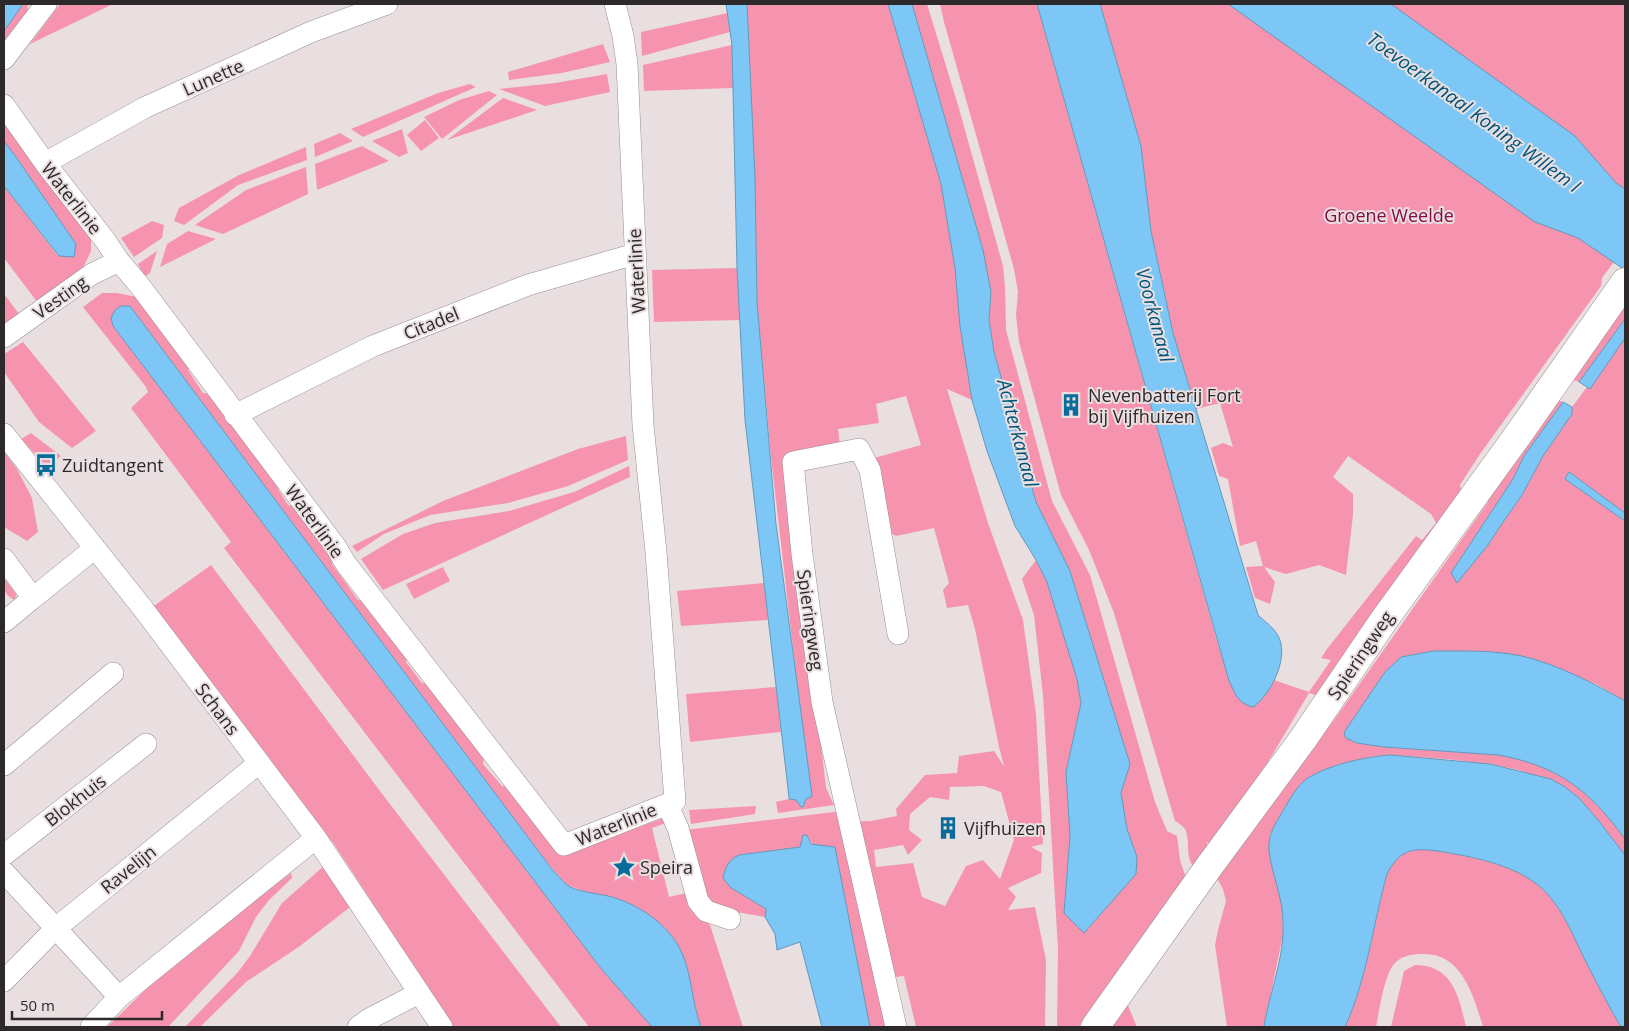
<svg xmlns="http://www.w3.org/2000/svg" width="1629" height="1031" font-family="'Open Sans',sans-serif">
	<style>
		.green { fill: #f694af; fill-rule: evenodd }
		.water { fill: #7cc7f6; stroke: #6498b9 }
		.lines { fill: none; stroke-linecap: round; stroke-linejoin: round }
		.street-casing { stroke: #988e90; stroke-width: 22 }
		.secondary-casing { stroke: #988e90; stroke-width: 29 }
		.street { stroke: #fff; stroke-width: 21 }
		.secondary { stroke: #fff; stroke-width: 28 }
		.labels { text-anchor: middle; dominant-baseline: central; stroke-width: 4; stroke-linejoin: round; paint-order: stroke }
		.street-label { font-size: 18px; fill: #2d292a; stroke: #e9dfe1 }
		.park-label { font-size: 18px; fill: #850c42; stroke: #e9dfe1 }
		.poi-label { font-size: 18px; fill: #2d292a; stroke: #e9dfe1; text-anchor: start }
		.water-label { font-size: 19px; font-style: italic; fill: #005379; stroke: #e9dfe1 }
	</style>
	<rect width="100%" height="100%" fill="#e9dfe1"/>
	<path class="green" d="M23,4H29L27,7L30,11L4,48V31Z
		M60,4H113L30,44Z
		M747,4H888L941,184L955,268L960,326L972,400L947,389L988,523L1023,620L1036,714L1043,844L1031,847L1042,853L1041,873L1008,888L1016,897L1008,910L1035,907L1046,960L1045,1027H916L904,976L879,979L891,1027H869L844,898L807,835H803L801,847L739,855L730,887L766,909L765,917L736,912L708,900L685,830L842,811L843,822L871,821L897,816L896,809L925,775L957,773L959,756L994,751L1004,766L999,747L975,629L968,605L947,608L943,590L949,583L934,528L896,536L889,532L874,458L921,445L906,396L876,404L879,423L838,429L840,445L788,455L826,788L834,805L778,813L776,802L789,799L796,800L801,807L797,683L771,457L757,302L755,177ZM984,786L1001,792L1014,840L1000,879L983,860L966,866L945,906L922,897L913,863L876,867L874,850L903,845L908,855L922,840L909,830L910,814L930,797L949,800L950,787Z
		M912,4H927L958,105L1003,266L1005,287L1006,330L1052,501L1090,575L1155,802L1167,831L1177,836L1180,860L1186,878L1079,1027H1057L1058,949L1043,695L1034,615L1022,579L1036,560L1047,582L1077,678L1081,703L1066,772L1070,836L1064,913L1084,933L1136,874L1137,857L1127,829L1121,793L1130,764L1070,571L1036,502L994,352L989,320L991,292L983,250Z
		M940,4H1037L1219,648L1261,701L1274,680L1309,692L1331,660L1321,658L1327,649L1416,536L1422,540L1436,523L1431,514L1348,456L1333,477L1353,494V515L1346,575L1319,565L1286,574L1264,567L1275,582L1270,604L1255,598L1246,567L1263,566L1256,541L1240,546L1228,479L1219,476L1211,448L1223,443L1233,447L1220,403L1196,409L1173,333L1151,231L1141,146L1100,4H1625V247L1602,278L1601,286L1480,454L1460,485L1462,496L1319,696L1309,693L1268,762L1210,844L1207,842V849L1195,869C1184,856 1191,841 1185,829C1183,826 1179,823 1175,821L1114,613L1089,550L1061,495L1019,342L1016,315L1018,292L1014,269L944,22Z
		M728,13L730,32L642,56L641,32Z
		M603,44L610,62L562,73L509,80L508,72Z
		M732,45L733,88L644,91L643,65Z
		M607,74L610,92L545,106L499,89L555,83Z
		M470,84L476,87L363,137L351,129L438,93Z
		M489,91L497,95L442,139L424,117L459,100Z
		M503,98L537,110L447,140Z
		M4,118L91,236V251L82,270L46,294L38,303L4,258V186L58,256L76,244L16,157L4,141Z
		M425,120L439,138L421,151L407,135Z
		M402,129L408,153L399,157L372,141Z
		M340,133L353,141L315,157L314,144Z
		M362,146L389,161L317,190L315,164Z
		M306,147L307,160L238,185L184,225L174,221L179,208L239,175Z
		M306,167L308,194L223,234L195,225L246,190Z
		M152,221L164,225L162,238L134,257L121,238Z
		M188,231L216,239L160,267L167,244Z
		M157,251L150,273L144,277L138,264Z
		M737,268L740,320L654,322L652,270Z
		M102,293H117L137,297L190,366L188,370L203,393L212,394L280,484L278,489L288,505L296,507L334,559L332,564L358,600L367,601L408,655L406,662L422,683L430,684L484,758L483,764L502,786L508,787L559,855L664,818L666,823L652,828L669,897L686,893L692,907L710,925L743,1027H701L693,1003L654,918L567,885L545,860L130,306H121L111,318L113,326L599,966L652,1027H589L224,548L231,542L131,408L148,392L146,387L83,307Z
		M4,294L20,315L4,325Z
		M1625,299V319L1579,382L1568,378Z
		M1625,338V513L1569,472L1565,479L1625,521V701L1596,684L1522,657L1491,652L1462,651H1433L1401,657L1344,733L1346,738L1357,743L1384,747L1498,755L1516,758L1553,771L1579,788L1604,811L1625,839V855L1598,820L1579,798L1519,770L1490,764L1446,759L1391,755L1375,756L1349,762L1285,807L1270,835L1269,852L1282,904L1283,935L1264,1027H1227L1215,945L1218,930L1226,901L1223,889L1217,878L1337,716L1488,502L1486,496L1554,399L1563,402L1524,456L1513,479L1488,545L1499,528L1522,495L1543,456L1572,414V407L1587,387L1590,388Z
		M23,342L96,431L72,448L39,422L4,372V354Z
		M31,433L61,456L47,467L21,439Z
		M626,436L628,460L568,486L508,503L430,515L384,534L357,552L352,546L443,501L578,449Z
		M4,452L17,469L32,498L38,532L27,541L4,527Z
		M629,466L630,477L383,590L361,559L403,534L435,523L509,511L574,492Z
		M211,565L383,795L561,1027H454L334,844L312,817L151,608Z
		M443,567L450,581L414,599L406,584Z
		M4,578L16,594L15,600C4,595 4,589 4,578Z
		M764,583L768,620L681,626L677,591Z
		M776,687L781,732L690,742L686,694Z
		M756,806L755,814L691,824L689,810Z
		M1420,848C1453,853 1489,859 1520,873C1557,890 1574,936 1591,970C1600,989 1610,1008 1621,1027H1483C1474,997 1462,952 1422,954C1412,954 1401,956 1394,964C1384,976 1379,1012 1376,1027H1345C1367,979 1373,925 1387,874C1396,856 1402,854 1420,848Z
		M325,865L354,904L300,946L246,982L200,1027H185L238,972L250,956L282,903Z
		M291,873L292,878L269,900L256,917L239,951L168,1027H107L169,967Z
		M1415,965C1453,965 1459,997 1466,1027H1391L1404,971Z
		M1127,1003L1137,1027H1109Z"/>
	<path class="water" d="M4,4H23L4,31Z
		M726,4H747L755,177L757,302L776,524L812,795L811,797L806,799L803,807H801L796,800L789,799V797L745,420L737,268L732,45Z
		M888,4H912L983,250L991,292L989,320L994,352L1036,502L1070,571L1130,764L1121,793L1127,829L1137,857L1136,874L1084,933L1064,913L1070,836L1066,772L1081,703L1077,679L1047,582L1036,560L1015,526L987,451L972,400L960,326L955,268L941,184Z
		M1037,4H1100L1141,146L1151,231L1173,333L1258,615C1264,621 1273,627 1277,634C1291,655 1271,695 1253,707C1238,704 1235,693 1229,681Z
		M1228,4H1391L1575,136L1616,183L1625,189V270L1578,238L1535,222Z
		M4,141L16,157L76,244L74,257L59,256L4,186Z
		M121,306H130L551,868C556,873 561,880 567,885C577,892 595,893 608,896C637,903 669,924 682,953C692,976 692,1003 701,1027H652L599,966L113,326L111,318L115,310Z
		M1625,319V338L1590,389L1579,382Z
		M1563,402L1572,407V414L1543,456L1522,495L1499,528L1488,545L1457,583L1451,573L1513,479L1524,456Z
		M1569,472L1625,513V521L1565,479Z
		M1433,651C1463,651 1493,650 1522,656C1559,665 1593,683 1625,701V839C1589,790 1559,766 1498,755L1384,747L1357,743L1346,738L1344,733L1347,728L1385,672L1401,657Z
		M1391,755L1490,764L1551,779L1565,787L1579,798L1598,820L1625,855V1027H1621C1609,1007 1598,985 1587,964C1573,936 1560,900 1534,882C1509,864 1473,857 1444,852C1417,848 1401,846 1387,874C1373,924 1367,979 1345,1027H1264C1269,993 1285,957 1283,922C1283,898 1272,875 1269,851C1268,837 1273,827 1280,816C1287,804 1294,790 1304,781C1322,766 1368,756 1391,755Z
		M803,835H807L811,844L835,847L870,1027H822L800,942L777,950L775,934L765,917L766,909L730,887L723,878C725,868 729,859 739,855L800,847Z"/>
	<g class="lines">
		<defs>
			<path id="street" d="M4,59L46,4
				M4,105L45,163L105,240L119,261L140,286L336,547L346,564L564,845L675,801L656,552L643,425L627,64L623,36L615,4
				M45,163L146,107L311,32L387,4
				M4,337L92,274L119,261
				M235,415L373,346L528,285L635,254
				M4,434L141,606L316,838L442,1027
				M4,559L33,598L95,548
				M4,622L33,598
				M4,765L113,673
				M667,804L678,828L698,901L706,911L730,919
				M4,855L146,744
				M4,872L119,997
				M4,981L56,928L259,763
				M91,1027L119,997L316,838
				M358,1027L369,1019L419,993
				M896,1027L822,702L802,554L793,462L859,449L870,470L898,634"/>
			<path id="secondary" d="M1095,1027L1208,868L1303,739L1384,620L1518,435L1625,282"/>
		</defs>
		<use href="#street" class="street-casing"/>
		<use href="#secondary" class="secondary-casing"/>
		<use href="#street" class="street"/>
		<use href="#secondary" class="secondary"/>
	</g>
	<defs>
		<symbol id="building-bare" viewBox="-9 -9 18 18"><path d="M-4-6H4V6H1V3H-1V6H-4ZM-2.5-4.3h1.7v1.8h-1.7ZM.8-4.3h1.7v1.8H.8ZM-2.5-1h1.7V.8h-1.7ZM.8-1h1.7V.8H.8Z" fill="#096c9a" stroke="#e9dfe1" stroke-width="2.5" paint-order="stroke"/></symbol>
		<symbol id="bus-bare" viewBox="-9 -9 18 18"><path d="M-5-6H5V4H4V6H2V4H-2V6H-4V4H-5ZM-3.5-4V0h7V-4ZM-3.5 1.2v1.5H-2V1.2ZM2 1.2v1.5H3.5V1.2Z" fill="#096c9a" stroke="#e9dfe1" stroke-width="2.5" paint-order="stroke"/></symbol>
		<symbol id="sight-bare" viewBox="-9 -9 18 18"><path d="M0-6L1.8-2.2L6-1.7L2.9 1.2L3.7 5.4L0 3.3L-3.7 5.4L-2.9 1.2L-6-1.7L-1.8-2.2Z" fill="#096c9a" stroke="#e9dfe1" stroke-width="2.5" paint-order="stroke"/></symbol>
	</defs>
	<g fill-rule="evenodd">
		<use href="#building-bare" x="1055" y="389" width="32" height="32"/>
		<use href="#bus-bare" x="30" y="449" width="32" height="32"/>
		<use href="#building-bare" x="932" y="812" width="32" height="32"/>
		<use href="#sight-bare" x="608" y="851" width="32" height="32"/>
	</g>
	<g class="labels">
		<g class="street-label">
			<text transform="translate(213 77) rotate(-24)">Lunette</text>
			<text transform="translate(72 198) rotate(52)">Waterlinie</text>
			<text transform="translate(636 271) rotate(-93)">Waterlinie</text>
			<text transform="translate(60 297) rotate(-35)">Vesting</text>
			<text transform="translate(431 323) rotate(-22)">Citadel</text>
			<text transform="translate(315 521) rotate(54)">Waterlinie</text>
			<text transform="translate(811 620) rotate(82)">Spieringweg</text>
			<text transform="translate(1360 655) rotate(-56)">Spieringweg</text>
			<text transform="translate(218 709) rotate(53)">Schans</text>
			<text transform="translate(75 800) rotate(-38)">Blokhuis</text>
			<text transform="translate(616 824) rotate(-22)">Waterlinie</text>
			<text transform="translate(128 869) rotate(-39)">Ravelijn</text>
		</g>
		<g class="park-label">
			<text x="1389" y="215">Groene Weelde</text>
		</g>
		<g class="poi-label">
			<text x="1088" y="395">Nevenbatterij Fort<tspan x="1088" dy="21">bij Vijfhuizen</tspan></text>
			<text x="62" y="465">Zuidtangent</text>
			<text x="964" y="828">Vijfhuizen</text>
			<text x="640" y="867">Speira</text>
		</g>
		<g class="water-label">
			<text transform="translate(1474 112) rotate(36)">Toevoerkanaal Koning Willem I</text>
			<text transform="translate(1155 315) rotate(75)">Voorkanaal</text>
			<text transform="translate(1018 433) rotate(75)">Achterkanaal</text>
		</g>
	</g>
	<rect width="1629" height="1031" fill="none" stroke="#2d292a" stroke-width="10"/>
	<path d="M12 1011v8h150v-8" fill="none" stroke="#2d292a" stroke-width="2.5"/>
	<text x="20" y="1011" font-size="15" fill="#2d292a" stroke="#e9dfe1" stroke-width="4" paint-order="stroke">50 m</text>
</svg>
